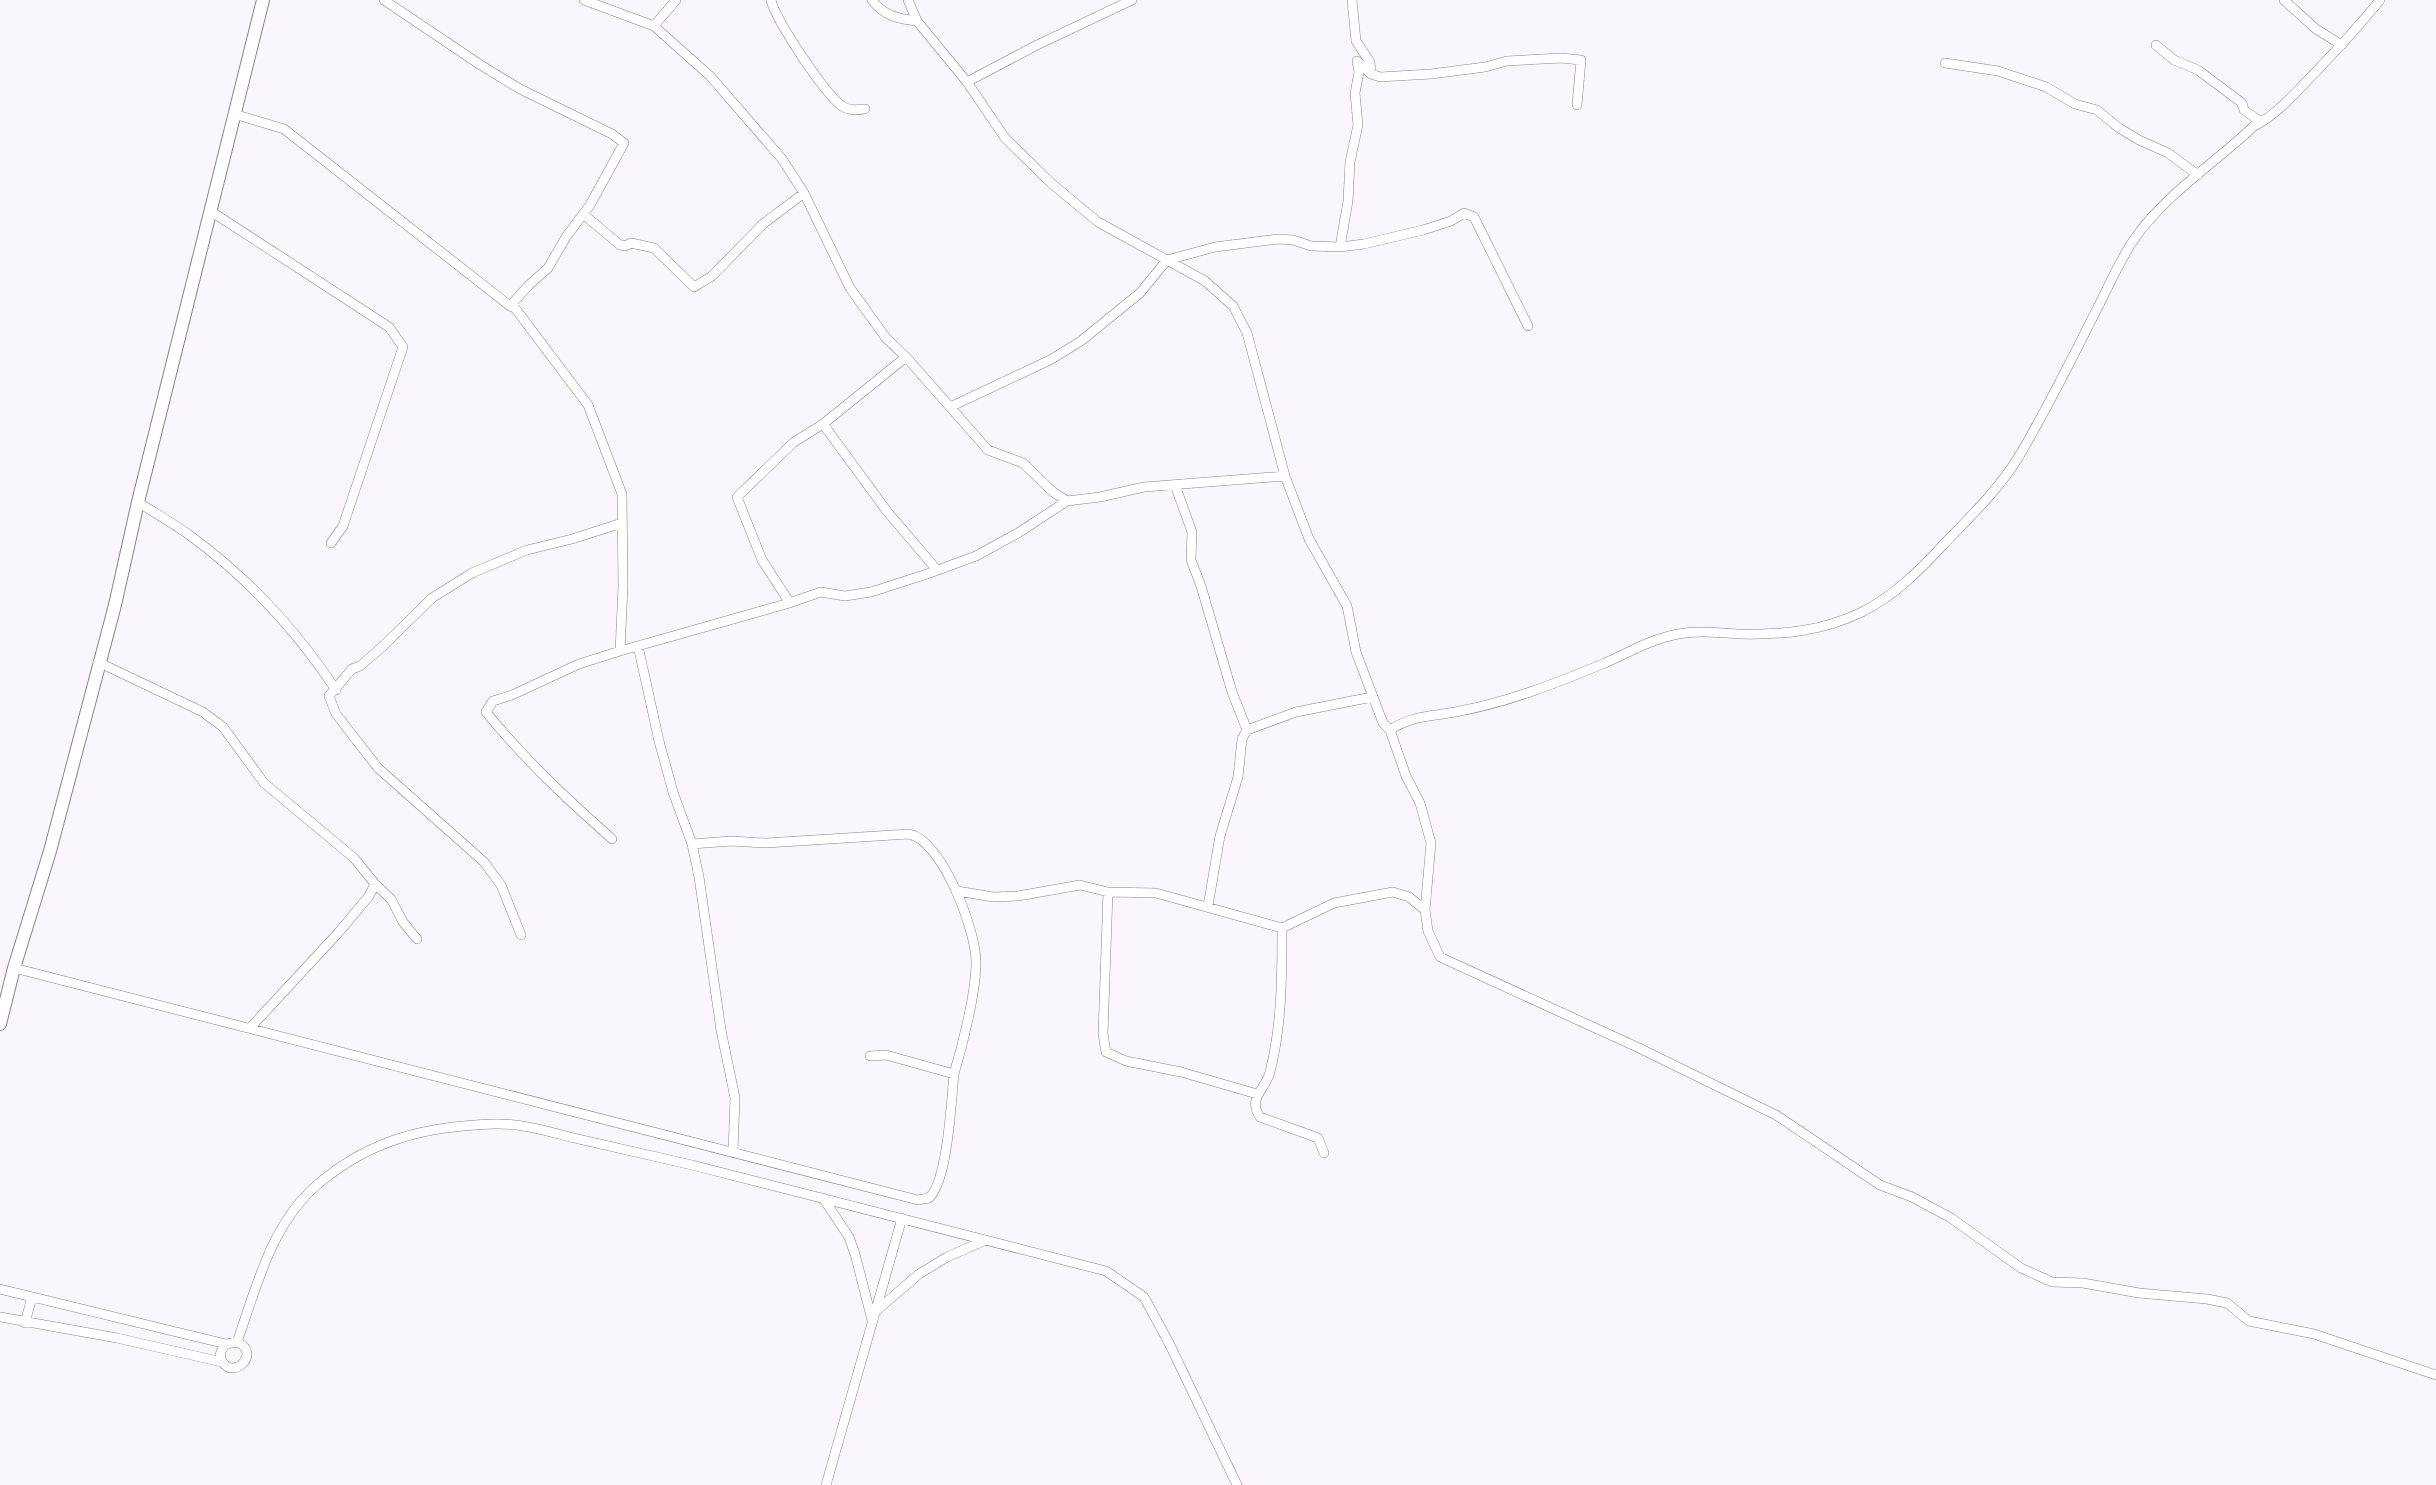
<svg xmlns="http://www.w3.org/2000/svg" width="2436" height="1485" font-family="Rubik,sans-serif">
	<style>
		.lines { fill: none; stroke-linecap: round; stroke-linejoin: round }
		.minor-casing { stroke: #868489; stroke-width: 10 }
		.tertiary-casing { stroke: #868489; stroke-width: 14 }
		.minor { stroke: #fff; stroke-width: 9 }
		.tertiary { stroke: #fff; stroke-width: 12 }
	</style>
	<rect width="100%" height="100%" fill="#f9f7fd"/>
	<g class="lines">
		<defs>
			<path id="minor" d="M384,0L479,64L520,89L612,134L624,143L590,205L566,237L548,268L528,286L510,306
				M584,0L654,26L710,76L782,159L804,193L850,288L886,338L906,357L988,450L1023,463L1053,492L1067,501
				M771,0C776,21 825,94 842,106C849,111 857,110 865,109
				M872,0C884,16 899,19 917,21
				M908,0L917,21L967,82L1005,138L1051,183L1098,222L1205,281L1233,306L1247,333L1285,476L1309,539L1347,606L1356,652L1383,723L1390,730L1406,776L1420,803L1431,843L1425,910L1428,931L1440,957L1639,1048L1776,1115L1880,1185L1912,1197L1951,1218L2021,1268L2052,1282L2083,1283L2139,1293L2207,1299L2227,1303L2249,1321L2314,1334L2436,1375
				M2284,0L2316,29L2342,45
				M654,26L676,0
				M2156,45L2174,60L2198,70L2242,103L2244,110L2261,122
				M1945,63L1998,71L2046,87L2075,104L2097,110L2119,128L2139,140L2168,153L2198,175
				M1371,74L1380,77L1431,74L1485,67L1507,61L1561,58L1581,60L1577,105
				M967,82L1035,46L1132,0
				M234,114L284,129L510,306L515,308L588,405L622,494L623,587L620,651
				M212,212L389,327L403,347L343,526L331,543
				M583,214L620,245L625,246L631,243L654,248L694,287L712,276L763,224L804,193
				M1340,247L1348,201L1350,162L1358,125L1355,93L1359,72L1357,61L1371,74L1370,62L1356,41L1352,0
				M950,407L1050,360L1081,341L1140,293L1167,260L1215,247L1278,239L1293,240L1311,246L1340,247L1364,244L1423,230L1451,221L1464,213L1474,217L1528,326
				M823,424L886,510L937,570
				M1175,485L1192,532L1191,560L1201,586L1232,692L1247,730
				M138,502C156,514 175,524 192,537C249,579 297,631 336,690
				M790,603L762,560L737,497L794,442L823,424L906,357
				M638,646L659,741L673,792L692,844L699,877L721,1030L735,1098L733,1152
				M98,662L203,712L223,727L264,783L354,858L375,884L391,899L403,922L417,939
				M1390,730C1415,714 1432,717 1460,711C1509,702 1559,682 1605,663C1630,652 1651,639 1678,634C1699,630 1719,633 1740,634C1783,635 1823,631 1862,612C1894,596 1920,570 1944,544C1970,517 1998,490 2018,458C2046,411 2070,362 2095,313C2108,288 2119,261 2135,238C2165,195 2216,162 2254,126C2275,116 2292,96 2308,80C2333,54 2357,29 2380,0
				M612,839C567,799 524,759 486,712L493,701L512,695L579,664L620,651L786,604L821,592L845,596L871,592L927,574L976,556L1018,533L1067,501L1100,497L1144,487L1285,476
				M692,844L731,841L766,843L909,834C942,840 976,930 976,962C976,992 963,1044 954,1074L886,1055L870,1056
				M957,891L993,897L1018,896L1080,885L1108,892L1156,893L1282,928L1334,903L1393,892L1409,897L1425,910
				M1108,892L1103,1034L1106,1052L1126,1061L1181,1072L1257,1094
				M1208,906L1220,836L1238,777L1242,739L1247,730L1296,712L1372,697
				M1282,928C1282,976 1282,1025 1270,1072C1266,1089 1247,1098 1260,1117L1318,1138L1324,1153
				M521,935L501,885L484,862L378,768L336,714L329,696L352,669L360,666L381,648L432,598L472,573L527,550L572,539L622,523
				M14,968L918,1200L929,1198C948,1180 951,1102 954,1074
				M250,1028L339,932L369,896L375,884
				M823,1198L849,1237L855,1254L872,1320
				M0,1289L226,1344L237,1342C262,1353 233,1381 222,1361C218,1354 222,1349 226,1344
				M876,1311L919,1274L947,1257L986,1240
				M0,1317L117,1338L222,1362
				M25,1323L32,1297
				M237,1342C257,1286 271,1224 318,1184C371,1139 427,1126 495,1124C521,1123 550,1132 574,1138C614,1147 653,1156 692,1165C830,1200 968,1235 1106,1271L1144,1297L1169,1343L1237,1485
				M826,1485L902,1218"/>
			<path id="tertiary" d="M0,1024L14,968L50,851L115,605L138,502L263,0"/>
		</defs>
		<use href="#minor" class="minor-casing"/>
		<use href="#tertiary" class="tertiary-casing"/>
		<use href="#minor" class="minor"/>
		<use href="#tertiary" class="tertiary"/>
	</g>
</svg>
